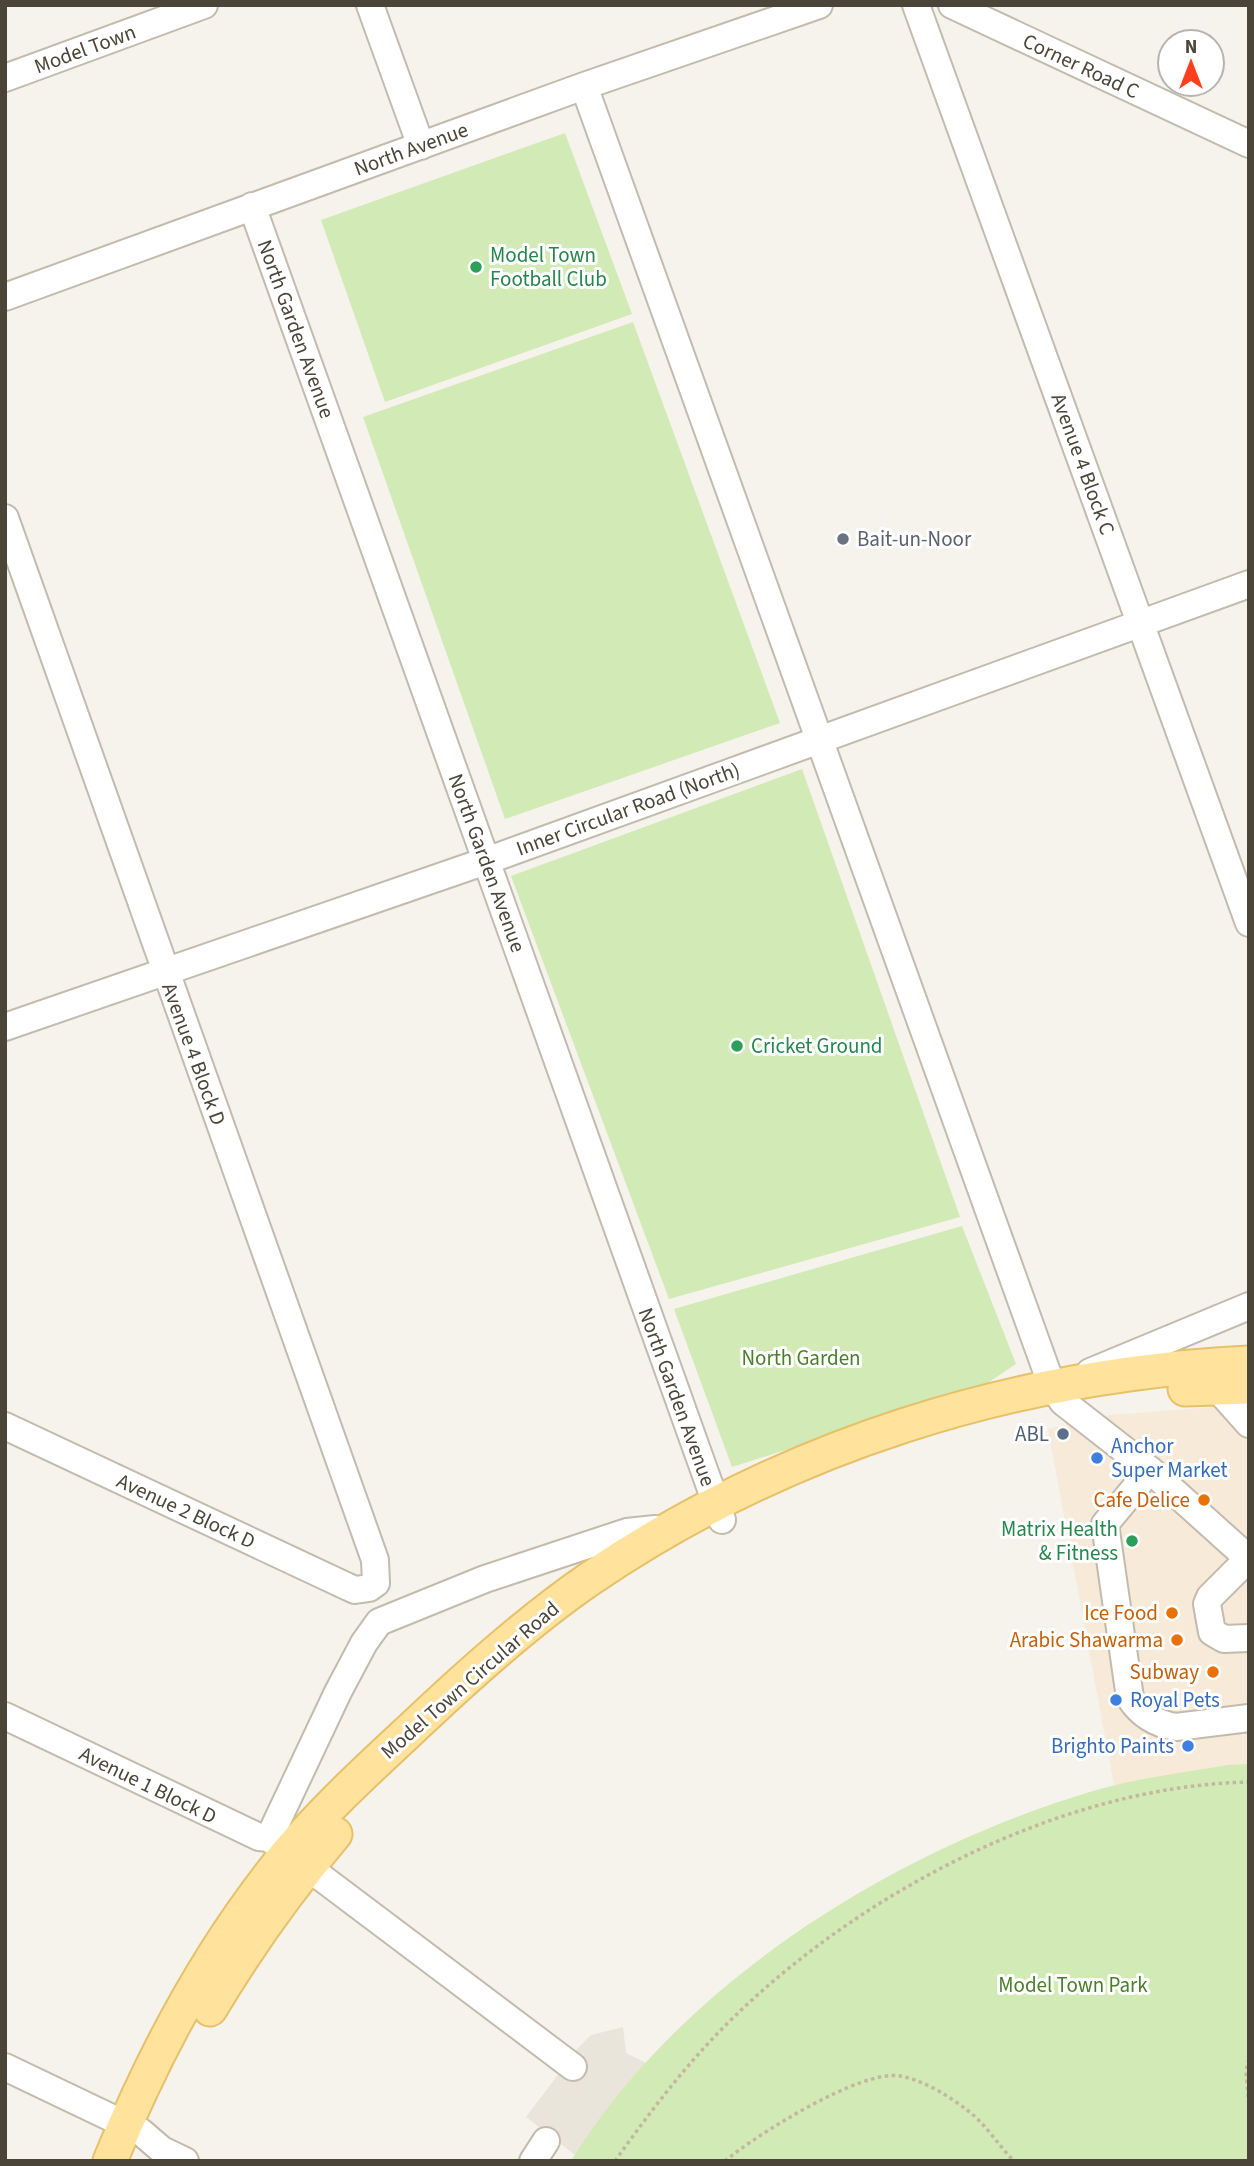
<svg xmlns="http://www.w3.org/2000/svg" width="1254" height="2166" font-family="'Source Sans 3',sans-serif">
	<style>
		.residential { fill: #eae5da }
		.commercial { fill: #f7ead8 }
		.green { fill: #d2eab5 }
		.lines { fill: none; stroke-linecap: round; stroke-linejoin: round }
		.minor-casing { stroke: #c2bbae; stroke-width: 30 }
		.major-casing { stroke: #e6c16a; stroke-width: 37 }
		.path { stroke: #c4b79f; stroke-width: 3.5; stroke-dasharray: 3.5 3.5; stroke-linecap: butt }
		.minor { stroke: #fff; stroke-width: 26 }
		.major { stroke: #ffe39c; stroke-width: 33 }
		.leisure-dot { fill: #2e9e5b; stroke: #fff; stroke-width: 2.5 }
		.worship-dot { fill: #6b7280; stroke: #fff; stroke-width: 2.5 }
		.service-dot { fill: #5c6f8a; stroke: #fff; stroke-width: 2.5 }
		.shop-dot { fill: #3f7fe0; stroke: #fff; stroke-width: 2.5 }
		.food-dot { fill: #e8710a; stroke: #fff; stroke-width: 2.5 }
		.labels { text-anchor: middle; dominant-baseline: central; stroke-width: 6; stroke-linejoin: round; paint-order: stroke }
		.street-label { font-size: 21px; fill: #4b4439; stroke: #fff }
		.leisure-label { font-size: 21px; fill: #27864d; stroke: #fff; text-anchor: start }
		.worship-label { font-size: 21px; fill: #5b616d; stroke: #fff; text-anchor: start }
		.park-label { font-size: 21px; fill: #4a7f2a; stroke: #fff }
		.service-label { font-size: 21px; fill: #4e5e75; stroke: #fff; text-anchor: end }
		.shop-label { font-size: 21px; fill: #366cbe; stroke: #fff; text-anchor: start }
		.food-label { font-size: 21px; fill: #c56008; stroke: #fff; text-anchor: end }
	</style>
	<rect width="100%" height="100%" fill="#f6f3ec"/>
	<path class="residential" d="M623,2027L626,2053L648,2064L575,2155L526,2117L579,2047L591,2035Z"/>
	<path class="commercial" d="M1249,1404V1764L1114,1785L1048,1429L1110,1415Z"/>
	<path class="green" d="M565,133L632,314L385,402L321,220Z
		M633,322L780,723L505,819L363,417Z
		M802,769L960,1217L669,1299L511,876Z
		M962,1226L1016,1364L980,1388L732,1467L674,1309Z
		M1249,1764V2161H571C681,1982 895,1850 1093,1791C1136,1778 1183,1773 1228,1765Z"/>
	<g class="lines">
		<defs>
			<path id="minor" d="M370,5L421,146
				M916,5L1249,923
				M952,5L1249,144
				M5,78L204,5
				M584,86L1052,1386L1063,1402L1150,1470L1249,1559
				M252,206L722,1520
				M5,297L584,86L819,5
				M5,518L375,1560L376,1583L369,1588
				M5,1027L486,861L1249,584
				M1090,1372L1249,1306
				M1216,1387L1249,1424
				M5,1426L344,1585L355,1590L369,1588
				M1150,1470L1105,1524L1130,1698C1141,1715 1156,1724 1176,1727L1249,1718
				M1248,1559L1210,1597L1207,1604L1212,1632L1224,1639L1249,1638
				M5,1716L259,1837L269,1838L573,2067
				M269,1838L338,1692L364,1643L379,1622L485,1579L627,1532L655,1529L659,1535
				M5,2067L141,2132L162,2150L185,2161
				M533,2161L546,2141"/>
			<path id="major" d="M1185,1389L1249,1387
				M210,2009C247,1947 289,1888 335,1834
				M110,2161C154,2053 212,1945 286,1855C327,1806 375,1763 422,1719C475,1669 531,1619 591,1578C785,1446 1015,1374 1249,1363"/>
		</defs>
		<use href="#minor" class="minor-casing"/>
		<use href="#major" class="major-casing"/>
		<path class="path" d="M1249,2059L1246,2071L1249,2105
			M615,2161C652,2109 691,2058 737,2014C868,1888 1065,1786 1249,1782
			M725,2161C756,2135 861,2069 900,2076C923,2080 949,2096 967,2110C986,2124 997,2144 1014,2161"/>
		<use href="#minor" class="minor"/>
		<use href="#major" class="major"/>
	</g>
	<g class="leisure-dot">
		<circle cx="476" cy="267" r="7"/>
		<circle cx="737" cy="1046" r="7"/>
		<circle cx="1132" cy="1541" r="7"/>
	</g>
	<circle class="worship-dot" cx="843" cy="539" r="7"/>
	<circle class="service-dot" cx="1063" cy="1434" r="7"/>
	<g class="shop-dot">
		<circle cx="1097" cy="1458" r="7"/>
		<circle cx="1116" cy="1700" r="7"/>
		<circle cx="1188" cy="1746" r="7"/>
	</g>
	<g class="food-dot">
		<circle cx="1204" cy="1500" r="7"/>
		<circle cx="1172" cy="1613" r="7"/>
		<circle cx="1177" cy="1640" r="7"/>
		<circle cx="1213" cy="1672" r="7"/>
	</g>
	<g class="labels">
		<g class="street-label">
			<text transform="translate(85 49) rotate(-20)">Model Town</text>
			<text transform="translate(1081 66) rotate(25)">Corner Road C</text>
			<text transform="translate(411 149) rotate(-20)">North Avenue</text>
			<text transform="translate(296 329) rotate(70)">North Garden Avenue</text>
			<text transform="translate(1083 464) rotate(70)">Avenue 4 Block C</text>
			<text transform="translate(628 809) rotate(-20)">Inner Circular Road (North)</text>
			<text transform="translate(487 863) rotate(70)">North Garden Avenue</text>
			<text transform="translate(194 1054) rotate(70)">Avenue 4 Block D</text>
			<text transform="translate(677 1397) rotate(70)">North Garden Avenue</text>
			<text transform="translate(186 1511) rotate(25)">Avenue 2 Block D</text>
			<text transform="translate(470 1680) rotate(-41)">Model Town Circular Road</text>
			<text transform="translate(148 1785) rotate(26)">Avenue 1 Block D</text>
		</g>
		<g class="leisure-label">
			<text x="490" y="255">Model Town<tspan x="490" dy="24">Football Club</tspan></text>
			<text x="751" y="1046">Cricket Ground</text>
			<text x="1118" y="1529" text-anchor="end">Matrix Health<tspan x="1118" dy="24">&amp; Fitness</tspan></text>
		</g>
		<g class="worship-label">
			<text x="857" y="539">Bait-un-Noor</text>
		</g>
		<g class="park-label">
			<text x="801" y="1358">North Garden</text>
			<text x="1073" y="1985">Model Town Park</text>
		</g>
		<g class="service-label">
			<text x="1049" y="1434">ABL</text>
		</g>
		<g class="shop-label">
			<text x="1111" y="1446">Anchor<tspan x="1111" dy="24">Super Market</tspan></text>
			<text x="1130" y="1700">Royal Pets</text>
			<text x="1174" y="1746" text-anchor="end">Brighto Paints</text>
		</g>
		<g class="food-label">
			<text x="1190" y="1500">Cafe Delice</text>
			<text x="1158" y="1613">Ice Food</text>
			<text x="1163" y="1640">Arabic Shawarma</text>
			<text x="1199" y="1672">Subway</text>
		</g>
	</g>
	<rect width="1254" height="2166" fill="none" stroke="#4b4439" stroke-width="14"/>
	<g transform="translate(1191 63)"><circle r="33" fill="#ffffff" stroke="#b7b4b0" stroke-width="2"/>
	<path d="M0-5L12 26L0 18L-12 26Z" fill="#fc3f1d"/>
	<text y="-10" font-size="19" font-weight="bold" text-anchor="middle" fill="#4b4439">N</text>
	</g>
</svg>
